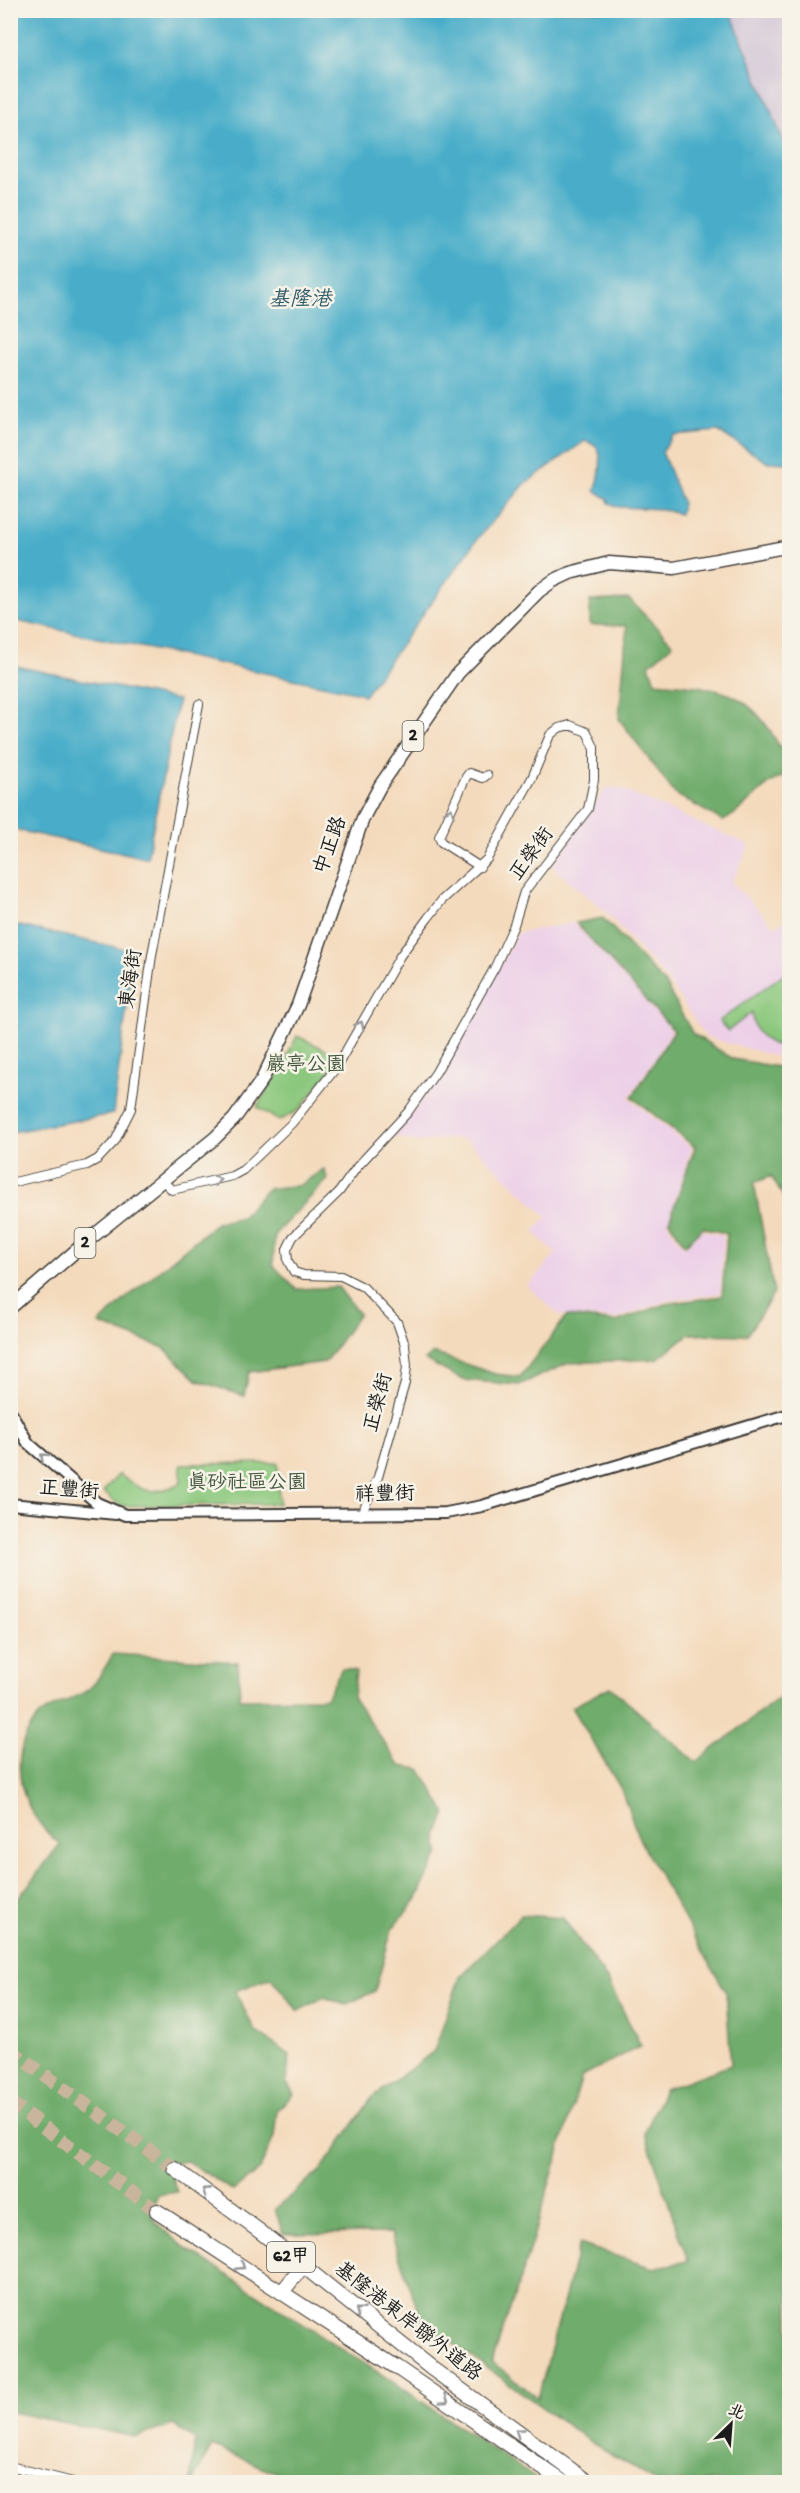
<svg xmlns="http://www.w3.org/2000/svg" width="800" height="2493" font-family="'Gochi Hand','LXGW WenKai TC',sans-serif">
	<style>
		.built { fill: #edd0e8 }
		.industrial { fill: #ccbed4 }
		.green { fill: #8bc87d; stroke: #54724c; stroke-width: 1.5 }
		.forest { fill: #70ac6c; stroke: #466444; stroke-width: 1.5 }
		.water { fill: #49adc9; stroke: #326472; stroke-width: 1.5 }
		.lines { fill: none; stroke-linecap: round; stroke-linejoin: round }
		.highway-tunnel { stroke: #c9b49c; stroke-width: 14; stroke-dasharray: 14 7; stroke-linecap: butt }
		.street-casing { stroke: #3c3834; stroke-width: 10 }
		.secondary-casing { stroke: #3c3834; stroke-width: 14 }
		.primary-casing { stroke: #3c3834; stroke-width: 15 }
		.highway-casing { stroke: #3c3834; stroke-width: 16 }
		.street { stroke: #fff; stroke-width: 8 }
		.secondary { stroke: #fff; stroke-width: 10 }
		.primary { stroke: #fff; stroke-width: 12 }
		.highway { stroke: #fff; stroke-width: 14 }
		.oneway { stroke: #999 }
		.labels { text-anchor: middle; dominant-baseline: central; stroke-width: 5; stroke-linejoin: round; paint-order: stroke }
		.shield { fill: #f7f3e8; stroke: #5e5c59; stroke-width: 1.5 }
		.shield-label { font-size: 18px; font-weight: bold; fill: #1c1c1c }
		.street-label { font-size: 20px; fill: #1c1c1c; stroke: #f7f3e8 }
		.park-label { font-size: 20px; fill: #43583e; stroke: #f7f3e8 }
		.water-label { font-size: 21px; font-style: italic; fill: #305d6a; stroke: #f7f3e8 }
	</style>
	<rect width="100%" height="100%" fill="#f7f3e8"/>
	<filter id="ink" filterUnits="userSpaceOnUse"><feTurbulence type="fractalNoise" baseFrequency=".0167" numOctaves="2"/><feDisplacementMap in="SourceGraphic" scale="12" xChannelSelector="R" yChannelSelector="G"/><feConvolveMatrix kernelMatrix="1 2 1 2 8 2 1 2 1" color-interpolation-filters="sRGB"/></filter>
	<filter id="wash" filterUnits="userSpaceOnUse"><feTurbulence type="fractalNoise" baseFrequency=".008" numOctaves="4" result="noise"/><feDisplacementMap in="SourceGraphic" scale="24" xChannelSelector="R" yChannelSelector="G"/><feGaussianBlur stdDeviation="1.35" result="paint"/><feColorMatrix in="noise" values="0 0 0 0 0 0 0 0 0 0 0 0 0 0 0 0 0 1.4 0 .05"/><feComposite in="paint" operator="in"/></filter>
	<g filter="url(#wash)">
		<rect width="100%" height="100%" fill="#f4dabc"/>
		<path class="built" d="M607,787L621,789L749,845L732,883L775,927L789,917V1060L706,1037L665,977L606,912L552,866Z
			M574,923L672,1031L629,1098L692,1148L667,1223L684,1248L702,1230L724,1236L720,1293L665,1301L616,1319L559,1315L527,1286L556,1254L534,1232L547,1217L468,1141L457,1138L419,1142L394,1137L442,1074L518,933Z"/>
		<path class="industrial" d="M730,11H789V155Z"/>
		<path class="green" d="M789,970V1046C768,1048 752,1033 752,1012L728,1031L719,1021Z
			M297,1036L335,1054L333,1067L299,1110L279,1121L257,1107L279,1072Z
			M278,1463L279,1504L121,1506L103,1492L119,1474C143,1493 154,1496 181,1483V1464Z"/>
		<path class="forest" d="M629,599L673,644L649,665L655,682C715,688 748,686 779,746H789V775C763,780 747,810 723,821L675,794L619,719L627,626L590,625V601Z
			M603,918L665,984L693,1034L733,1059L789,1069V1206L771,1176L754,1183L774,1293L747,1335L689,1334L657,1359L569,1363L519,1385L463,1380L425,1360L433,1353L495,1374L520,1377L567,1316L616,1322L665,1304L722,1296L727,1234L703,1227L685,1245L669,1221L695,1147L632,1097L674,1031L576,923Z
			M324,1169L328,1179L275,1234L273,1265L296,1289L338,1287L359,1314L325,1362L249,1372L244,1396L197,1380L164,1348L99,1324L124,1300L216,1223L242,1217L267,1189L300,1185Z
			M113,1654L238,1662L240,1699L326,1698L342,1668L356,1671L353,1697L400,1766L420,1769L446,1813L437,1835L439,1853L416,1900L392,1929L375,1991L345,2005L324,1997L298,2011L271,1978L235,1991L255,2031L290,2055L286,2082L294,2094L277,2110L274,2137L260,2169L233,2191L187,2161L175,2163L171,2175L177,2192L158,2195L151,2215L156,2223L187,2249L393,2382L541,2482H298L212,2446L193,2480L196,2482H190L195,2439L173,2425L136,2437L11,2412L10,1901L17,1900L60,1844C21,1814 4,1759 37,1718C46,1707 73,1700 86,1691C97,1684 106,1665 113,1654Z
			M610,1687L696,1762L789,1690V2482H657L592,2443L422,2321L391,2233L283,2234L275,2209L321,2170L372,2098L434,2051L460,1977L521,1915L563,1918L607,1979L641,2046L582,2076L524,2268L492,2362L538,2398L579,2244L653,2268L688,2261L645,2133L664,2089L731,2065L726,1992L640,1841L621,1789L572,1707Z"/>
		<path class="water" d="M11,10L730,11L789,155V463L767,462L718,431L673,435L662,452L682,502L680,514L661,509L619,507L609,503L607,498L595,491C599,481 604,459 597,448C595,444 589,443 585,441L526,483L478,538L364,696L360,693L11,620Z
			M11,665L178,700L147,858L11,829Z
			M11,924L134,951L113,1114L11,1132Z"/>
	</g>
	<g filter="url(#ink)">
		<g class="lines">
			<path class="highway-tunnel" d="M10,2050L175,2169
				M10,2102L157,2211"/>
			<defs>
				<path id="street" d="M480,867L441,842L439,837L466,777L469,773L483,778L487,775
					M163,1181L172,1190L232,1176L243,1170L292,1123L336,1068L400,956L428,918L442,900L487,859L532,778L550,735L559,728L570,725L587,732L594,747V780L588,809L524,892L514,925L495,967L436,1072L408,1112L357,1167L339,1192L293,1237L287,1249L288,1261L294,1272L304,1275L341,1276L363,1287L397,1322L405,1345L407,1366L405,1383L378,1477L361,1515
					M10,1183L87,1165L98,1159L115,1141L131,1109L152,955L199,704
					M10,2466L73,2482"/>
				<path id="secondary" d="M10,1411L28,1443L97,1503L125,1515L446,1513L482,1506L790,1414
					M10,1504L116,1514"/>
				<path id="primary" d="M10,1308L86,1242L215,1138L234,1119L262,1080L298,1005L363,818L380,786L458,673L539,591L553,581L570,573L609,563L674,568L790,546"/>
				<path id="highway" d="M175,2169L262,2233L431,2368L588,2482
					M157,2211L396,2367L563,2482
					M282,2292L303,2266"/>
			</defs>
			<use href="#street" class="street-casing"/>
			<use href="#secondary" class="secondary-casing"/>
			<use href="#primary" class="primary-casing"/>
			<use href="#highway" class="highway-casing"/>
			<use href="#street" class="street"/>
			<use href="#secondary" class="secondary"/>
			<use href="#primary" class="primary"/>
			<use href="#highway" class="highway"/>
		</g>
		<defs><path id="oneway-chevron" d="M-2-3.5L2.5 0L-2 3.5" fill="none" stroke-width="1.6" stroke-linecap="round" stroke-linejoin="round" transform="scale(1.5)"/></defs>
		<g class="oneway">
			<use href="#oneway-chevron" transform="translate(450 812) rotate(-66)"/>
			<use href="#oneway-chevron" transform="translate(360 1025) rotate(-63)"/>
			<use href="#oneway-chevron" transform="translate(217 1180) rotate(-15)"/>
			<use href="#oneway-chevron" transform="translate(44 1457) rotate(-139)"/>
			<use href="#oneway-chevron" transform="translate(206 2191) rotate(-144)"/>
			<use href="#oneway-chevron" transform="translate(241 2266) rotate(33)"/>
			<use href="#oneway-chevron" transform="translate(359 2311) rotate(-142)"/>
			<use href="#oneway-chevron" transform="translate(445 2400) rotate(34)"/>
			<use href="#oneway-chevron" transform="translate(519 2432) rotate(-144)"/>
		</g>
	</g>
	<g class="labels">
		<g class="shield">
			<rect x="402.5" y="721" width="21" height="30" rx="4.5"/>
			<rect x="74.5" y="1228" width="21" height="30" rx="4.5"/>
			<rect x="267" y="2242" width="48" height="30" rx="4.5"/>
		</g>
		<g class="shield-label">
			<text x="413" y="736">2</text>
			<text x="85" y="1243">2</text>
			<text x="291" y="2257">62甲</text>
		</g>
		<g class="street-label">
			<text transform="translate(332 846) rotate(-70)">中正路</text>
			<text transform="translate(533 855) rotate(-54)">正榮街</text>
			<text transform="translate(133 979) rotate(-82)">東海街</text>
			<text transform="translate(380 1403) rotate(-75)">正榮街</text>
			<text transform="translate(69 1492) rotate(5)">正豐街</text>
			<text transform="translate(385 1496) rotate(-1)">祥豐街</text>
			<text transform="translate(407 2323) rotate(38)">基隆港東岸聯外道路</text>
		</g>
		<g class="park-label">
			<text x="306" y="1066">巖亭公園</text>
			<text x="247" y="1484">真砂社區公園</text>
		</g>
		<g class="water-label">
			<text x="300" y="301">基隆港</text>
		</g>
	</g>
	<rect width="800" height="2493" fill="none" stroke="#f7f3e8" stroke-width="36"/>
	<g transform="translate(731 2424) rotate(25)" stroke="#f7f3e8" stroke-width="4.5" paint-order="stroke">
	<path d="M0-4.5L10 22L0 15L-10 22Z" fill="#1c1c1c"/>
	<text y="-9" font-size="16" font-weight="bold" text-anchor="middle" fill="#1c1c1c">北</text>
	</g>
</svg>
